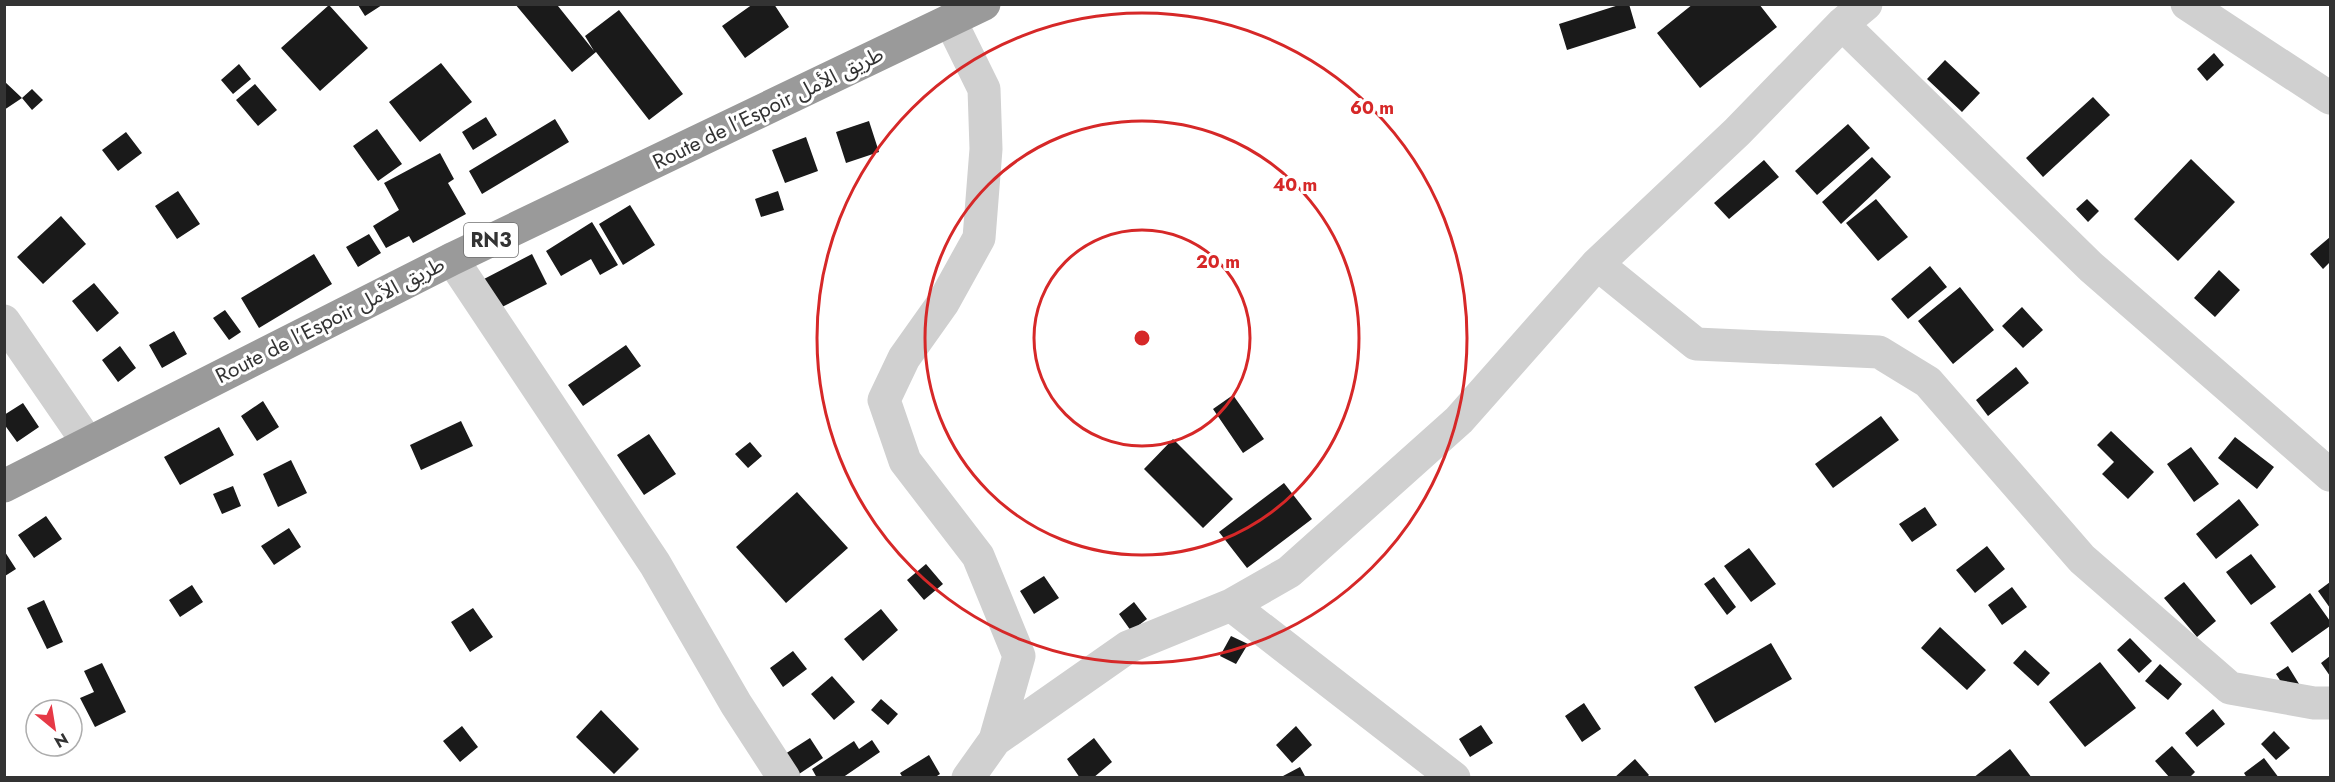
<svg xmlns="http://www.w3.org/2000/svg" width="2335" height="782" font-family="Jost,'Noto Sans Arabic',sans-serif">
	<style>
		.building { fill: #1a1a1a }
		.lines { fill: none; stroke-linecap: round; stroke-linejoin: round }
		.street { stroke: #d0d0d0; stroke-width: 33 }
		.highway { stroke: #9a9a9a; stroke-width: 33 }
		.ring { fill: none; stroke: #d62828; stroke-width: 3 }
		.labels { text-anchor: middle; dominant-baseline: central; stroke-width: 6; stroke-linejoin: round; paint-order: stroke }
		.shield { fill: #fff; stroke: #707070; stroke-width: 1.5 }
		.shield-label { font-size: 20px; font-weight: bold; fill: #333 }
		.street-label { font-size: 21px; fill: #333; stroke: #fff }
		.centre { fill: #d62828; stroke: #fff; stroke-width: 3 }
		.ring-label { font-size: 18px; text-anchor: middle; font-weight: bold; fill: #d62828; stroke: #fff; stroke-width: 6; stroke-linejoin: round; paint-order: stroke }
	</style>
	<rect width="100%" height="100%" fill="#fff"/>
	<path class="building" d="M515,4H560L558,6L594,51L585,36L619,10L683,94L649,120L596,52L572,72Z
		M753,4H774L789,27L745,58L722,26Z
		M1622,4H1629L1636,28L1567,50L1559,24Z
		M1693,4H1759L1777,27L1700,88L1657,33Z
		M329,5L368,48L320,91L281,48Z
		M358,5H382L365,16Z
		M2214,53L2224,65L2207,81L2197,69Z
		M1945,60L1980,93L1962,112L1927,79Z
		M441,63L472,102L420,142L389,102Z
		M239,64L251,79L233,94L221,80Z
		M4,81L22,98L4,110Z
		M255,84L277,110L258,126L236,100Z
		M32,89L43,100L32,110L22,98Z
		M2093,97L2110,115L2043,177L2026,158Z
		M486,117L497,135L473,150L462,132Z
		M555,119L569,142L482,194L469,171Z
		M869,121L879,152L846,163L836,132Z
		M1848,124L1870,148L1817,195L1795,171Z
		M377,129L402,164L378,181L353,146Z
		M126,132L142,153L118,171L102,150Z
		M806,137L818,171L785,183L772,150Z
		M440,153L454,179L448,183L466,214L413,243L409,236L386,248L373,226L399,210L384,183Z
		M1872,157L1891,177L1841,224L1822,202Z
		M2191,159L2235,202L2178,261L2134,219Z
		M1764,160L1779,177L1729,219L1714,203Z
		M178,191L200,224L177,239L155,206Z
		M778,191L784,210L761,217L755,199Z
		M1876,199L1908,237L1878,261L1846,223Z
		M2087,199L2099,211L2088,222L2076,209Z
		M630,205L655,245L623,265L599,224Z
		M61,216L86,244L43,284L17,257Z
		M592,222L618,265L600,275L591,259L561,276L546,251Z
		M369,234L381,253L358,267L346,247Z
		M2330,237V262L2323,269L2310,254Z
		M314,254L332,284L259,328L241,298Z
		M532,254L547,284L498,309L484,279Z
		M1930,266L1947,287L1908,319L1891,299Z
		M2219,270L2240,290L2215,317L2194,298Z
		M94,283L119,313L97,332L72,301Z
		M1960,287L1994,330L1953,364L1918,321Z
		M2022,307L2043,330L2023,348L2002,326Z
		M225,310L241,332L229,340L213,318Z
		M174,331L187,354L162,368L149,345Z
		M626,345L641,366L583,406L568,385Z
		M120,346L136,368L118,382L102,360Z
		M2016,367L2029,383L1988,416L1976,400Z
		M1233,395L1264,439L1243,453L1213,409Z
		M263,401L279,427L257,441L241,416Z
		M23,403L39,427L17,442L4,424V415Z
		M1881,416L1899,440L1833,488L1815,464Z
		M461,421L473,446L421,470L410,445Z
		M219,427L234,455L180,485L164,457Z
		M2111,431L2154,472L2128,499L2102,474L2114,462L2097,445Z
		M649,434L676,474L644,495L617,455Z
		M2235,437L2274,467L2257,489L2218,458Z
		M1173,439L1233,499L1203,528L1144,469Z
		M750,442L762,456L748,468L735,454Z
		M2191,447L2219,484L2194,502L2167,464Z
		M291,460L307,493L278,507L263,474Z
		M1284,483L1312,519L1247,568L1219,532Z
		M233,486L241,506L222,514L213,494Z
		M797,492L848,548L786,603L736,547Z
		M2239,499L2259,525L2216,559L2196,534Z
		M1925,507L1937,525L1912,542L1899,524Z
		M46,516L62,539L34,558L18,535Z
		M289,528L301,547L274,565L261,546Z
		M1987,546L2005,569L1975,593L1956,570Z
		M1749,548L1776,584L1751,602L1724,566Z
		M5,552L16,569L5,576Z
		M2251,554L2276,587L2251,605L2226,572Z
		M926,564L943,584L924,600L907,580Z
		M1044,576L1059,598L1034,614L1020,591Z
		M1714,577L1736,607L1727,615L1704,584Z
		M2184,582L2216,621L2197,637L2164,598Z
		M2330,582V608L2318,591Z
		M192,585L203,602L180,617L169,600Z
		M2012,587L2027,607L2002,625L1988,605Z
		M2310,593L2330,621V626L2292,653L2270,623Z
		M44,600L63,642L47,649L27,608Z
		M1134,602L1147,619L1131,631L1119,614Z
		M473,608L493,637L470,652L451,622Z
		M881,609L898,630L863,661L844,639Z
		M1940,627L1986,670L1967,690L1921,648Z
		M1231,636L1248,644L1236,664L1220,656Z
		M2130,638L2152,661L2139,673L2117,650Z
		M1771,643L1792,679L1715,723L1694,687Z
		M2025,650L2050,673L2038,686L2013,663Z
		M793,651L807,669L783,687L770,668Z
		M2330,656V676L2321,663Z
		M2100,662L2136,708L2085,747L2049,702Z
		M102,663L126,712L95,727L80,698L94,692L84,671Z
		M2160,664L2182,684L2168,700L2145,681Z
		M2288,666L2304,692L2292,699L2276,674Z
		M832,676L855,702L834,720L811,694Z
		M881,699L898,714L888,725L871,710Z
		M1584,703L1601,729L1582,742L1565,716Z
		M2213,709L2225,724L2197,747L2185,733Z
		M601,710L639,749L614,774L576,737Z
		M1481,725L1493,743L1470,757L1459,739Z
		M462,726L478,747L460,762L443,741Z
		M1296,726L1312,745L1292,763L1276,745Z
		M2274,731L2290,748L2276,760L2261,744Z
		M810,738L823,758L799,774L785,754Z
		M1094,738L1112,762L1093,778H1080L1067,759Z
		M872,740L880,752L842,778H817L812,769L854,741L859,749Z
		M2172,746L2195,772L2189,778H2170L2155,761Z
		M2010,749L2032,778H1973Z
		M929,755L940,774L934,778H903L900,773Z
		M2264,758L2279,778H2247L2244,773Z
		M1635,759L1649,775L1646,778H1614Z
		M1300,767L1306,778H1284L1283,776Z"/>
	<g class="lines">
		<path class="street" d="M2187,4L2330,98
			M950,20L984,89L986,149L979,238L943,303L904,358L884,400L905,461L978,556L1019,656L995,740L968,778
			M1842,24L2091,267L2330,475
			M452,259L655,564L736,704L784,778
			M1597,264L1696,344L1879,352L1928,382L2082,559L2230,688L2314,703H2330
			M4,321L88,443
			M1231,605L1454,778
			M995,740L1128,647L1231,605L1289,572L1459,420L1597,264L1737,132L1842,24L1866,4"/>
		<path class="highway" d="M4,486L452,259L984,4"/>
	</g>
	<g class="ring">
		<circle cx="1142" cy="338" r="108"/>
		<circle cx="1142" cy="338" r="217"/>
		<circle cx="1142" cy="338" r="325"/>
	</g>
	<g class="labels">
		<rect class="shield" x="464" y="223" width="54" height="34" rx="4.5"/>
		<g class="shield-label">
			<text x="491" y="240">RN3</text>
		</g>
		<g class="street-label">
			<text transform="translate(768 108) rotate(-26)">Route de l’Espoir طريق الأمل</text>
			<text transform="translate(330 320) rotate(-27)">Route de l’Espoir طريق الأمل</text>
		</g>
	</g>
	<circle cx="1142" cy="338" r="9" class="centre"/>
	<g class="ring-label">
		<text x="1372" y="114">60 m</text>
		<text x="1295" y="191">40 m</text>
		<text x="1218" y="268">20 m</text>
	</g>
	<rect width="2335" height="782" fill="none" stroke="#333333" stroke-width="12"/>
	<g transform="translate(54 728) rotate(150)"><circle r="28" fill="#ffffff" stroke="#adadad" stroke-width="1.5"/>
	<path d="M0-4.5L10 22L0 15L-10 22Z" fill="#e63946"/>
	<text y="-9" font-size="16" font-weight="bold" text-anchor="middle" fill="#333333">N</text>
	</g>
</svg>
